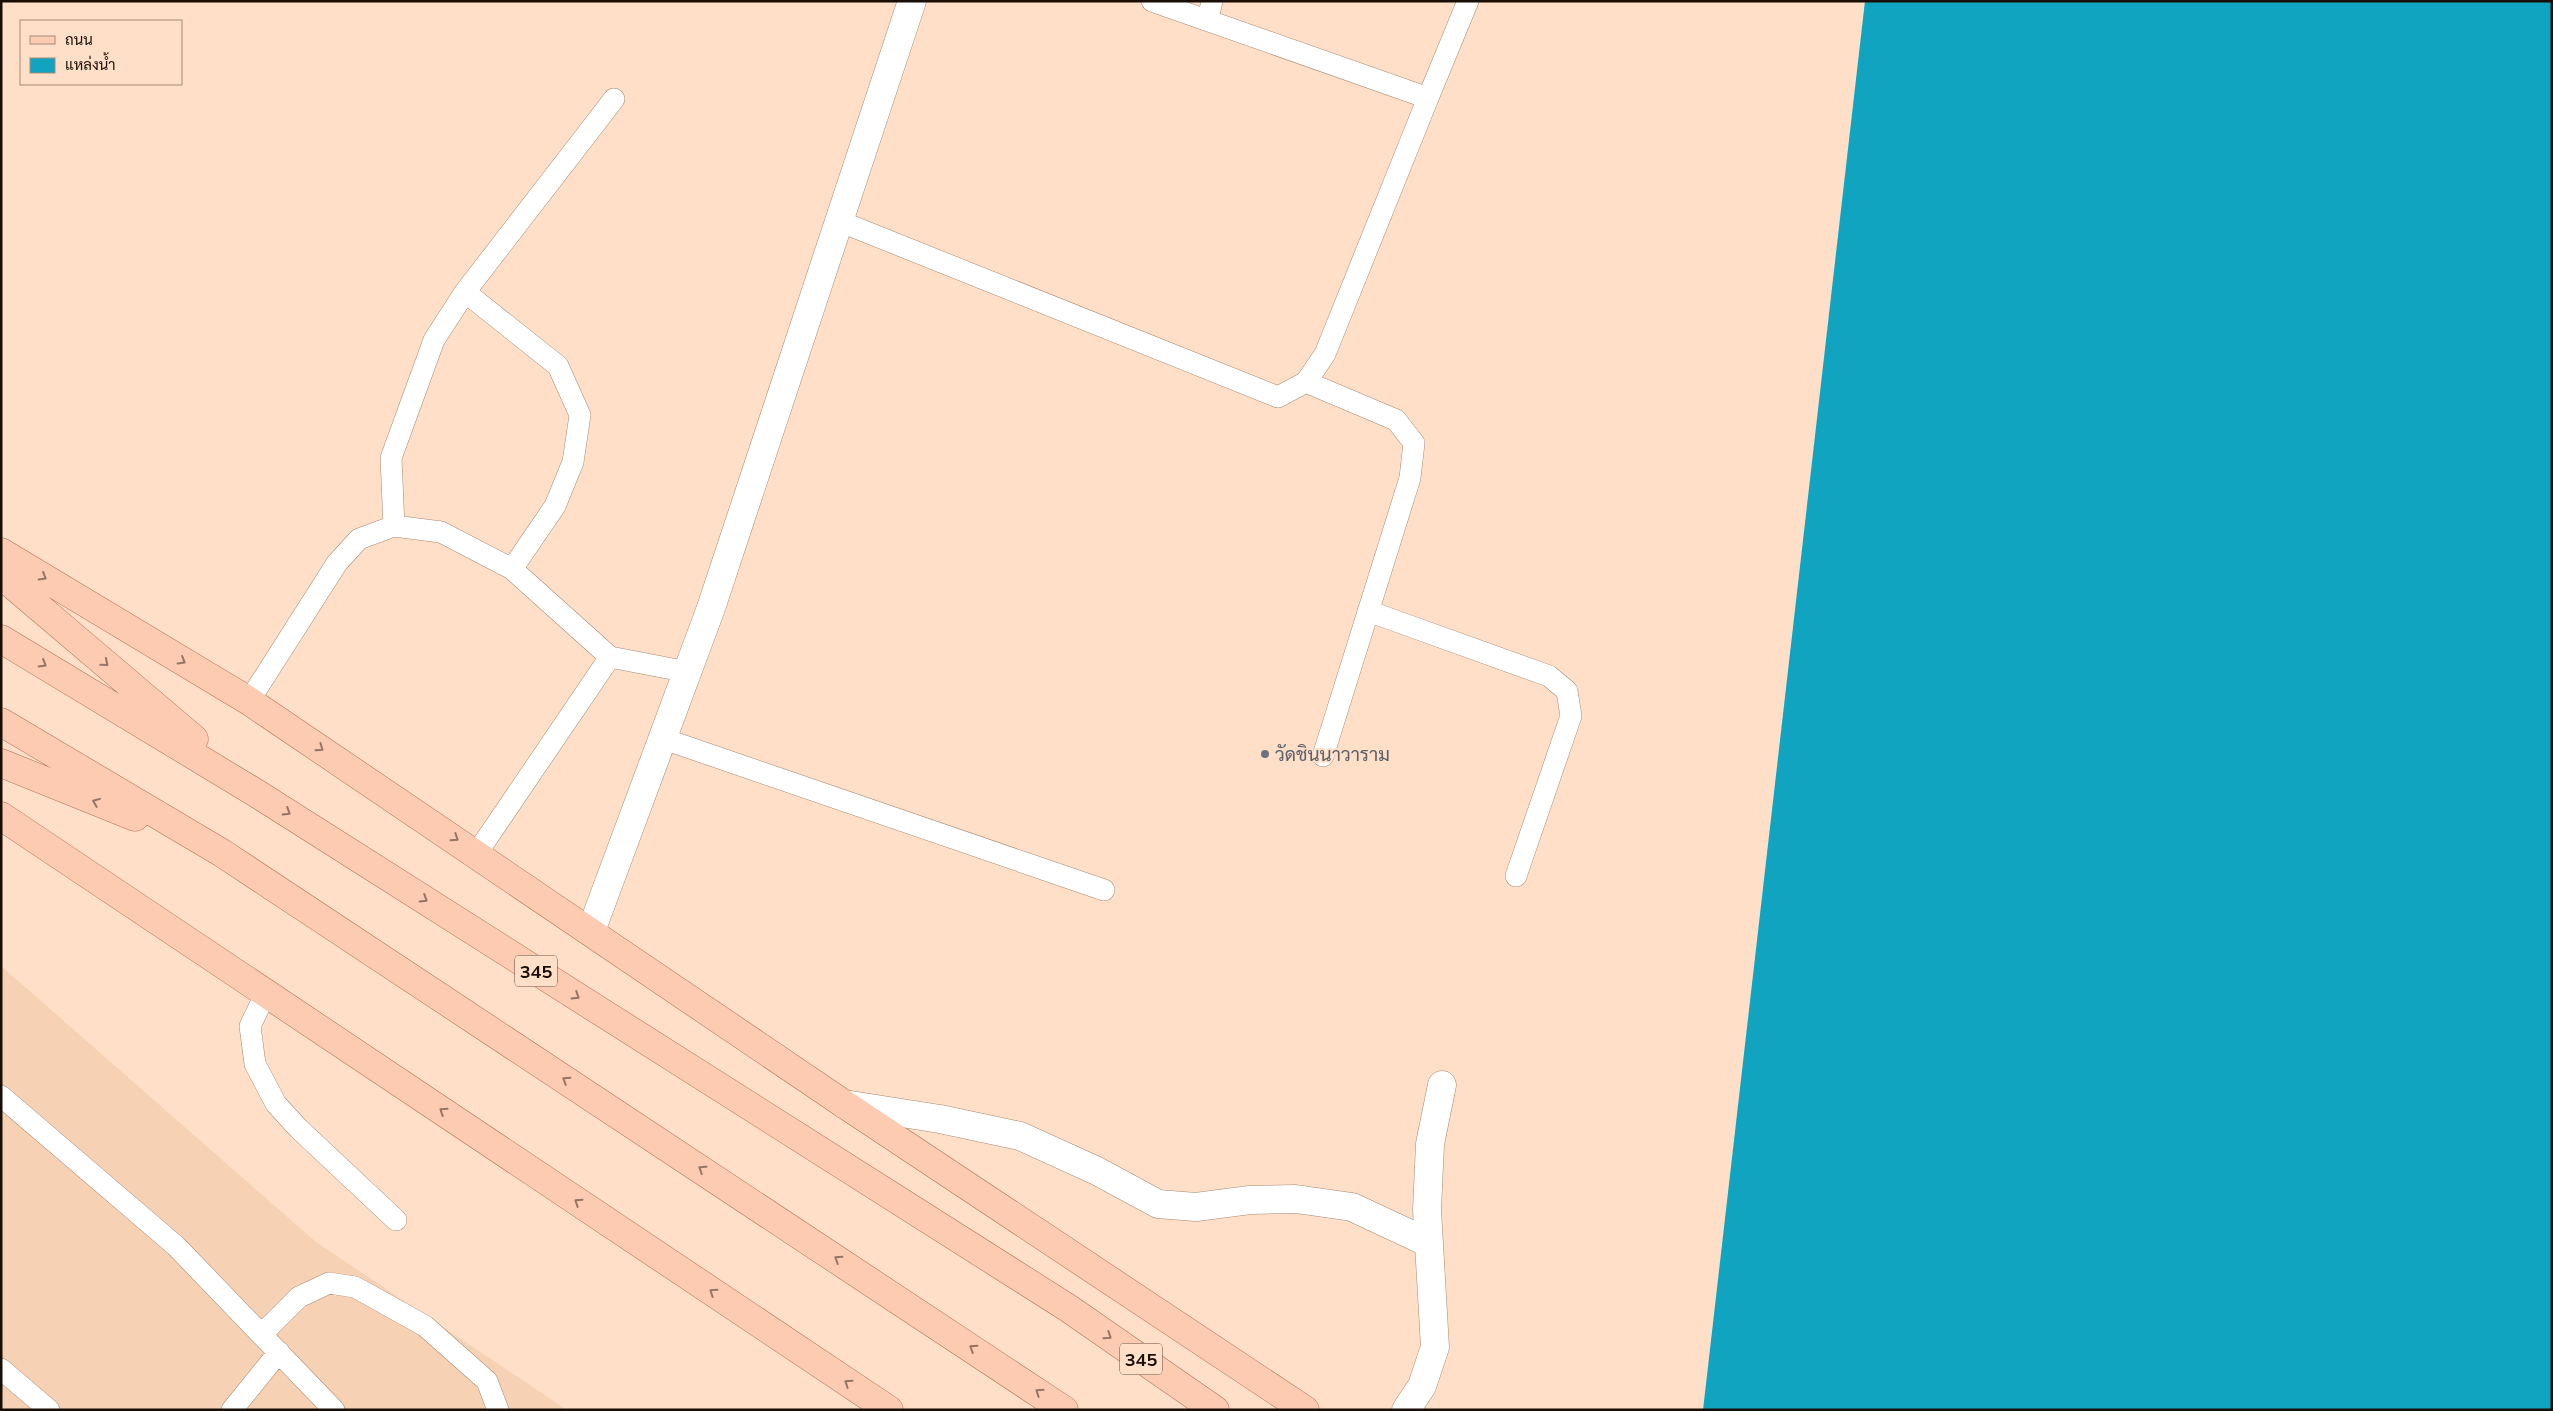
<svg xmlns="http://www.w3.org/2000/svg" width="2553" height="1411" font-family="Mulish,Sarabun,sans-serif">
	<style>
		.built { fill: #f7d1b4 }
		.water { fill: #11a4c1 }
		.lines { fill: none; stroke-linecap: round; stroke-linejoin: round }
		.service-casing { stroke: #a68972; stroke-width: 22 }
		.minor-casing { stroke: #a68972; stroke-width: 29 }
		.primary-casing { stroke: #ac7155; stroke-width: 29 }
		.service { stroke: #fff; stroke-width: 21 }
		.minor { stroke: #fff; stroke-width: 28 }
		.primary { stroke: #fdcab2; stroke-width: 28 }
		.oneway { stroke: #967565 }
		.worship-dot { fill: #6b7280; stroke: #ffdfc7; stroke-width: 2 }
		.labels { text-anchor: middle; dominant-baseline: central; stroke-width: 4; stroke-linejoin: round; paint-order: stroke }
		.shield { fill: #ffdfc7; stroke: #5e4d40; stroke-width: 1 }
		.shield-label { font-size: 18px; font-weight: bold; fill: #190e06 }
		.worship-label { font-size: 19px; fill: #5b616d; stroke: #ffdfc7; text-anchor: start }
	</style>
	<rect width="100%" height="100%" fill="#ffdfc7"/>
	<path class="built" d="M1,966L316,1242L567,1410H1Z"/>
	<path class="water" d="M1865,1H2552V1410H1703Z"/>
	<g class="lines">
		<defs>
			<path id="service" d="M1152,1L1428,98L1468,1
				M1208,19L1212,1
				M839,221L1278,397L1306,382L1325,354L1428,98
				M1306,382L1396,420L1414,443L1410,478L1323,756
				M394,526L391,458L434,340L465,292
				M1368,611L1549,676L1567,691L1571,716L1516,876
				M610,657L688,672
				M249,701L337,563L359,539L394,526L441,532L512,569
				M664,739L1104,890
				M477,853L610,657L512,569L555,506L573,462L580,415L558,366L465,292L614,99
				M266,993L250,1026L255,1064L276,1104L299,1129L396,1220
				M1,1096L176,1246L334,1410
				M262,1334L299,1297L329,1283L355,1287L425,1326L487,1381L498,1410
				M1,1369L49,1410
				M232,1410L279,1352"/>
			<path id="minor" d="M591,931L711,608L912,1
				M844,1104L940,1119L1020,1136L1097,1171L1158,1204L1196,1207L1250,1200L1296,1199L1352,1207L1429,1243
				M1406,1410L1422,1386L1435,1347L1427,1210L1430,1144L1442,1085"/>
			<path id="primary" d="M1,552L249,701L844,1104L1305,1410
				M1,575L194,739
				M1,639L256,793L1068,1308L1215,1410
				M1,722L222,853L1064,1410
				M1,763L135,817
				M1,816L889,1410"/>
		</defs>
		<use href="#service" class="service-casing"/>
		<use href="#minor" class="minor-casing"/>
		<use href="#primary" class="primary-casing"/>
		<use href="#service" class="service"/>
		<use href="#minor" class="minor"/>
		<use href="#primary" class="primary"/>
	</g>
	<defs><path id="oneway-chevron" d="M-2-3.5L2.5 0L-2 3.5" fill="none" stroke-width="1.6" stroke-linecap="round" stroke-linejoin="round" transform="scale(1.25)"/></defs>
	<g class="oneway">
		<use href="#oneway-chevron" transform="translate(43 577) rotate(31)"/>
		<use href="#oneway-chevron" transform="translate(182 661) rotate(31)"/>
		<use href="#oneway-chevron" transform="translate(105 663) rotate(40)"/>
		<use href="#oneway-chevron" transform="translate(43 664) rotate(31)"/>
		<use href="#oneway-chevron" transform="translate(320 748) rotate(34)"/>
		<use href="#oneway-chevron" transform="translate(96 802) rotate(-158)"/>
		<use href="#oneway-chevron" transform="translate(287 812) rotate(32)"/>
		<use href="#oneway-chevron" transform="translate(455 838) rotate(34)"/>
		<use href="#oneway-chevron" transform="translate(424 899) rotate(32)"/>
		<use href="#oneway-chevron" transform="translate(576 996) rotate(32)"/>
		<use href="#oneway-chevron" transform="translate(566 1080) rotate(-147)"/>
		<use href="#oneway-chevron" transform="translate(443 1111) rotate(-146)"/>
		<use href="#oneway-chevron" transform="translate(702 1169) rotate(-147)"/>
		<use href="#oneway-chevron" transform="translate(578 1202) rotate(-146)"/>
		<use href="#oneway-chevron" transform="translate(838 1259) rotate(-147)"/>
		<use href="#oneway-chevron" transform="translate(713 1292) rotate(-146)"/>
		<use href="#oneway-chevron" transform="translate(1108 1336) rotate(34)"/>
		<use href="#oneway-chevron" transform="translate(973 1348) rotate(-147)"/>
		<use href="#oneway-chevron" transform="translate(848 1383) rotate(-146)"/>
		<use href="#oneway-chevron" transform="translate(1039 1392) rotate(-146)"/>
	</g>
	<circle class="worship-dot" cx="1265" cy="754" r="5"/>
	<g class="labels">
		<g class="shield">
			<rect x="515" y="955.5" width="42" height="31" rx="4"/>
			<rect x="1120" y="1343.5" width="42" height="31" rx="4"/>
		</g>
		<g class="shield-label">
			<text x="536" y="971">345</text>
			<text x="1141" y="1359">345</text>
		</g>
		<g class="worship-label">
			<text x="1275" y="754">วัดชินนาวาราม</text>
		</g>
	</g>
	<rect width="2553" height="1411" fill="none" stroke="#190e06" stroke-width="5"/>
	<rect x="20" y="20" width="162" height="65" fill="#ffdfc7" stroke="#a38b7a"/>
	<rect x="30" y="36" width="25" height="8" fill="#fdcab2" stroke="#a38b7a"/>
	<text x="65" y="45" font-size="15" fill="#190e06">ถนน</text>
	<rect x="30" y="58" width="25" height="15" fill="#11a4c1" stroke="#a38b7a"/>
	<text x="65" y="70" font-size="15" fill="#190e06">แหล่งน้ำ</text>
</svg>
